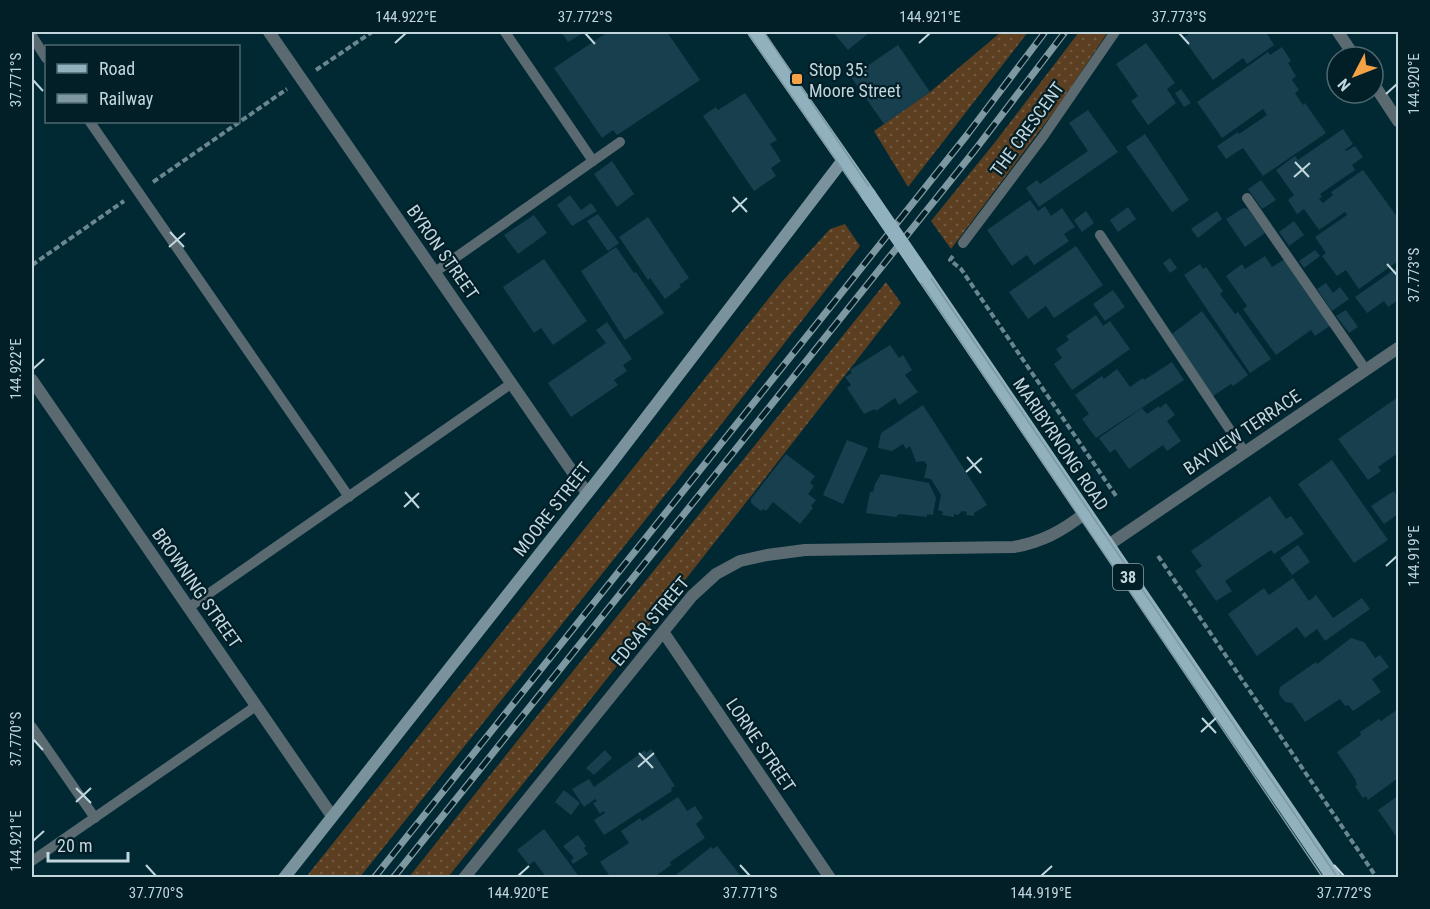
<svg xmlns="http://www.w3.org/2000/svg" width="1430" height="909" font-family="'Roboto Condensed',sans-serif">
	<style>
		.grass { fill: url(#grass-dots) }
		.building { fill: #173f4d }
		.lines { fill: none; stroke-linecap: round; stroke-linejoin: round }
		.path { stroke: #6a8790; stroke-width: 4; stroke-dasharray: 6 3; stroke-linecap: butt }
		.lane { stroke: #5a6a70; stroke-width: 10 }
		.street { stroke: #5a6a70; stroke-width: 12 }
		.secondary { stroke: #79929c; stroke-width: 12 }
		.primary { stroke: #90b1bd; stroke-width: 15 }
		.tram { stroke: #7d98a0; stroke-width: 1.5 }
		.rail-casing { stroke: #7d98a0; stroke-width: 7 }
		.rail { stroke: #021e27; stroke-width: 4.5; stroke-dasharray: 14; stroke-linecap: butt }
		.primary-bridge { stroke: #90b1bd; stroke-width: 15 }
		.ticks { fill: none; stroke: #c2d6dd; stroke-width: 2 }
		.poi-dot { fill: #f5a246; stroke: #021e27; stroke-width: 2 }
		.labels { text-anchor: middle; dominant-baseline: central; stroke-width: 4.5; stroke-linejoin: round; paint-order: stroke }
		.shield { fill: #021e27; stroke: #889fa6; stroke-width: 1.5 }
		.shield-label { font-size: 16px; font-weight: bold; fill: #c2d6dd }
		.poi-label { font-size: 18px; fill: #c2d6dd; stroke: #021e27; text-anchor: start }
		.street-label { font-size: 18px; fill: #c2d6dd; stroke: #021e27 }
		.neatline { fill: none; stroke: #c2d6dd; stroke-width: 2 }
		.ticks-label { font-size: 15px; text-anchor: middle; fill: #c2d6dd }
	</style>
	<defs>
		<pattern id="grass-dots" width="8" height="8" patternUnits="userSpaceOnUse" patternTransform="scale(1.5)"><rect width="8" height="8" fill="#5c3f21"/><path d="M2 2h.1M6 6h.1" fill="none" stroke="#725a41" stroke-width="1.8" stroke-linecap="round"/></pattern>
	</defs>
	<rect width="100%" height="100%" fill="#012934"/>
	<path class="grass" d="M1001,32H1028L908,187L874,131L930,92Z
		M1079,32H1108L1059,105L951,249L931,221L996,141Z
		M845,224L860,246L713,435L360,877H306L781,283L830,229Z
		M886,282L901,303C752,496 601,688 448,877H409L557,691Z"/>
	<path class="building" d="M561,32H585L568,42Z
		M608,32H667L700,80L617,135L613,130L602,138L554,68Z
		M833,32H870L848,50Z
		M1192,32H1266L1274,45L1247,64L1243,58L1213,80L1183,38Z
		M1146,43L1175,83L1167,89L1176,103L1148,125L1131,101L1138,96L1116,64Z
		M898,45L930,92L884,124L851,77Z
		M1282,47L1291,61L1288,63L1296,76L1292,80L1299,90L1295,93L1303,105L1305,103L1326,133L1263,176L1243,148L1226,159L1217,146L1238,132L1239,134L1267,115L1263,109L1222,138L1197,102L1268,52L1270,55Z
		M1181,89L1191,103L1184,107L1175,93Z
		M745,93L777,140L770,144L781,161L771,168L776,176L754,191L703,116L716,107L718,110Z
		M1088,110L1118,152L1039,207L1026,188L1037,180L1040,184L1088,151L1069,123Z
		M1343,129L1353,144L1345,150L1346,151L1355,146L1363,157L1352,165L1355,170L1320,194L1322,197L1319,199L1323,203L1333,195L1331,192L1363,170L1398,218V261L1359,289L1346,270L1337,276L1322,256L1326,253L1315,237L1347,215L1345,212L1319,230L1304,209L1297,214L1288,200L1294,195L1276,170L1295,156L1298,160Z
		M1145,134L1189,200L1172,212L1126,147Z
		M612,161L634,194L617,207L594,174Z
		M1261,180L1276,200L1262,209L1248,189Z
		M570,195L581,210L591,203L597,211L572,226L557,205Z
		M1030,200L1038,211L1045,206L1051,216L1062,208L1075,227L1064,234L1069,241L1034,265L1027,255L1012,266L987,230Z
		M1128,207L1136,219L1118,232L1110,220Z
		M1243,208L1248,209L1265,233L1245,247L1226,219Z
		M1086,211L1094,223L1082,232L1074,220Z
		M1217,211L1222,219L1198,238L1191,229Z
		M598,214L619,243L608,251L587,221Z
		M534,215L547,233L518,254L504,235Z
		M648,217L689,278L679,285L681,287L665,299L650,278L648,280L619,237Z
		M1294,221L1304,235L1289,246L1279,232Z
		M1076,246L1103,285L1054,318L1046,306L1028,319L1009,292Z
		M616,247L634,273L636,272L664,313L625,340L581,271Z
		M1315,250L1320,256L1304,268L1299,261Z
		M1265,256L1272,267L1285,259L1331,325L1315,336L1311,330L1276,355L1243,309L1247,306L1226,276L1242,264L1245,269Z
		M1170,258L1177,268L1170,273L1163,263Z
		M544,259L587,321L553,345L541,328L534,333L503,287Z
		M1200,264L1203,269L1206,267L1223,291L1220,294L1235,314L1238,312L1271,359L1250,373L1184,275Z
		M1398,267V300L1388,307L1384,301L1367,313L1355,297Z
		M1326,283L1333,293L1340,287L1349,299L1332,311L1317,289Z
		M1113,290L1125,307L1105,321L1093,304Z
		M1346,310L1358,327L1349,333L1336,316Z
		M1202,311L1248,375L1233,386L1231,384L1213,396L1172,334Z
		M1096,315L1103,326L1110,321L1130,349L1072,390L1054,364L1062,358L1056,349L1069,340L1066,336Z
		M607,322L632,359L623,365L627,371L614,380L618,385L571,417L548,383L606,343L596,330Z
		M890,345L899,358L903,355L912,370L905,375L918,392L899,405L895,398L876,411L875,409L864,414L847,388L851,385L845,377L852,373L850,370Z
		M1172,362L1184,380L1096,438L1082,419L1089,414L1075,395L1102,376L1104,379L1117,369L1130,387L1143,378L1144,380Z
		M1398,397V453L1378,467L1381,471L1368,480L1338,439Z
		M1166,403L1175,415L1167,421L1181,441L1167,451L1163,445L1129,469L1115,449L1110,453L1099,438L1142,408L1147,414L1159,406L1160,408Z
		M923,405L987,505L974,513V516L966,515L967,512L962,511L958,515L954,514V517L942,515L943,512L938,510L941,495L931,479L924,478L927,465L924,461L916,462L910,446L906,449L903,444L892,451L878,448L881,433Z
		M847,440L868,448L843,504L823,495Z
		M786,454L815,476L810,483L814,486L808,494L816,500L811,506L813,508L800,524L773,502L766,511L763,509L761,511L751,503V499Z
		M1332,460L1388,540L1354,563L1298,484Z
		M881,474L929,483L936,498L933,515L927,514V517L899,514L896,517L866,513L870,492H873L875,484Z
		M1394,491L1398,498V514L1384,524L1371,506Z
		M1270,496L1286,519L1291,516L1304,534L1274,554L1271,550L1225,581L1232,591L1216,601L1195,571L1202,566L1191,551Z
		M1298,545L1310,562L1292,575L1280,558Z
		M1293,578L1309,601L1316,595L1333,618L1362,598L1370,609L1325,641L1317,629L1305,638L1297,627L1257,656L1228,614L1264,588L1269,595Z
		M1351,638L1364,642L1375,658L1380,655L1389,667L1372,679L1381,692L1353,711L1348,705L1345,706L1340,699L1305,722L1292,703L1285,702L1279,694L1280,687L1316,662L1317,664Z
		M1398,709V778L1368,800L1366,796L1363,798L1355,786L1357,785L1355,779L1337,752L1361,735L1360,732L1379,719L1381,721Z
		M651,749L675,786L671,788L672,791L604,835L594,820L605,813L603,811L600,814L593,803L597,801L595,799L584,807L572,789L589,779L594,787L645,750L646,753Z
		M605,750L612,758L594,775L586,768Z
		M564,790L580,803L571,815L555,802Z
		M1398,796V839L1378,810Z
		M678,797L687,811L695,806L703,818L696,824L705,838L670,862L671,865L653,878H611L600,862L629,843L621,831L640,818L642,821Z
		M544,829L580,878H547L534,861L529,865L517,850Z
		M578,835L586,846L584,848L588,854L573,864L571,860L574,858L563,846Z
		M717,846L740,875L737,878H672L711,847L713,849Z"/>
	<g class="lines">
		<path class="path" d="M316,70L372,32
			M153,182L287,89
			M953,256L950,260L961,269L1116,496
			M32,265L124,201
			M1158,556L1377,878"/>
		<path class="lane" d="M505,32L593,161
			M32,36L46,58
			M90,122L349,497
			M1247,198L1366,370
			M1100,235L1244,451
			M963,243L1042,138L1115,32
			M435,272L620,142
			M188,608L512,383
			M32,727L95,818
			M32,861L256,706"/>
		<path class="street" d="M269,32L587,493
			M1338,32L1355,57
			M1373,83L1398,121
			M32,380L332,816
			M1107,546L1398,348
			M664,633L830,878
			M464,878L692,596L716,574L740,561L767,555L805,550L1014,547C1042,542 1062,531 1084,514"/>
		<path class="secondary" d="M284,878L612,462L843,160"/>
		<path class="primary" d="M755,32L868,194
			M924,276L1334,878"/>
		<path class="tram" d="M747,32L920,281L1323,878
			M764,32L1338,878"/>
		<defs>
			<path id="rail" d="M374,878L831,306L967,135L1045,32
				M393,878L975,150L1065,32"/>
		</defs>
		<use href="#rail" class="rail-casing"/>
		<use href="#rail" class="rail"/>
		<path class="primary-bridge" d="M868,194L924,276"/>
	</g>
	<path class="ticks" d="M585,33L595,44M1179,33L1189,44M395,43L406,33M919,43L930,33M33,80L43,91M1386,94L1397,84M1295,162L1309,177M1294,177L1310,163M733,197L747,212M732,212L747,198M170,232L184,247M169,247L185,233M1387,264L1397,275M33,369L44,359M967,457L981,473M966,472L982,458M405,492L419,508M404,507L419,493M1386,566L1397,556M1202,718L1216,733M1201,732L1216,718M33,739L43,750M639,753L653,768M638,767L654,753M76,788L91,803M76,802L91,788M33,841L44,831M146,865L156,876M740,865L750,876M1334,865L1344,876M518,876L529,866M1041,876L1052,866"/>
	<rect class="poi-dot" x="791" y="73" width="12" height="12" rx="3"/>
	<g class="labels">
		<rect class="shield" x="1113" y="564" width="30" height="26" rx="4.5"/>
		<g class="shield-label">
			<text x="1128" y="577">38</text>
		</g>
		<g class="poi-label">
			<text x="809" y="69">Stop 35:<tspan x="809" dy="21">Moore Street</tspan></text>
		</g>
		<g class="street-label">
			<text transform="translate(1027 129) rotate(-54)">THE CRESCENT</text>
			<text transform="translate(443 252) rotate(55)">BYRON STREET</text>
			<text transform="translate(1242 432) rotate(-34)">BAYVIEW TERRACE</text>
			<text transform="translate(1061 444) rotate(56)">MARIBYRNONG ROAD</text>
			<text transform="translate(552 509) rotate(-52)">MOORE STREET</text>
			<text transform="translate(197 588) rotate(55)">BROWNING STREET</text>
			<text transform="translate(650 621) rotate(-50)">EDGAR STREET</text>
			<text transform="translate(761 745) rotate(56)">LORNE STREET</text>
		</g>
	</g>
	<rect width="1430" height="909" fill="none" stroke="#021e27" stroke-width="66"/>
	<rect x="45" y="45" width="195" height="78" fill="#021e27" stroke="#4f6870" stroke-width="1.5"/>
	<rect x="57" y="64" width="30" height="9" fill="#90b1bd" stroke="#4f6870" stroke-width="1.5"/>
	<text x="99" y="75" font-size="18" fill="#c2d6dd">Road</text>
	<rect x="57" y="94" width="30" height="9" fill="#7d98a0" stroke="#4f6870" stroke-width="1.5"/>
	<text x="99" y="105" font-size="18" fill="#c2d6dd">Railway</text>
	<g transform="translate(1355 75) rotate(228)"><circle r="28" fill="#021e27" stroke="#4f6870" stroke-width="1.5"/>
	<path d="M0-4.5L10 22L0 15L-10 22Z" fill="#f5a246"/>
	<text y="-9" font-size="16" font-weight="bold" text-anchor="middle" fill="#c2d6dd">N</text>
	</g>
	<path d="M48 852v9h80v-9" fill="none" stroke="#c2d6dd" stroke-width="3"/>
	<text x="57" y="852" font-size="18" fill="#c2d6dd" stroke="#021e27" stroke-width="4.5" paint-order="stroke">20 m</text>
	<rect x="33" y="33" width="1364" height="843" class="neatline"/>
	<g class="ticks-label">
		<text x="406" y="22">144.922°E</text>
		<text x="585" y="22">37.772°S</text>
		<text x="930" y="22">144.921°E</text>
		<text x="1179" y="22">37.773°S</text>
		<text transform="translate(16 80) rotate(-90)" y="5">37.771°S</text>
		<text transform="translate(1414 84) rotate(-90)" y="5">144.920°E</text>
		<text transform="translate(1414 275) rotate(-90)" y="5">37.773°S</text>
		<text transform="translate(16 369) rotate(-90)" y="5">144.922°E</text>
		<text transform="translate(1414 556) rotate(-90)" y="5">144.919°E</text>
		<text transform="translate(16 739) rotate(-90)" y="5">37.770°S</text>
		<text transform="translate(16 841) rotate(-90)" y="5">144.921°E</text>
		<text x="156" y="898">37.770°S</text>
		<text x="518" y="898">144.920°E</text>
		<text x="750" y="898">37.771°S</text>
		<text x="1041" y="898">144.919°E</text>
		<text x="1344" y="898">37.772°S</text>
	</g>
</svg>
